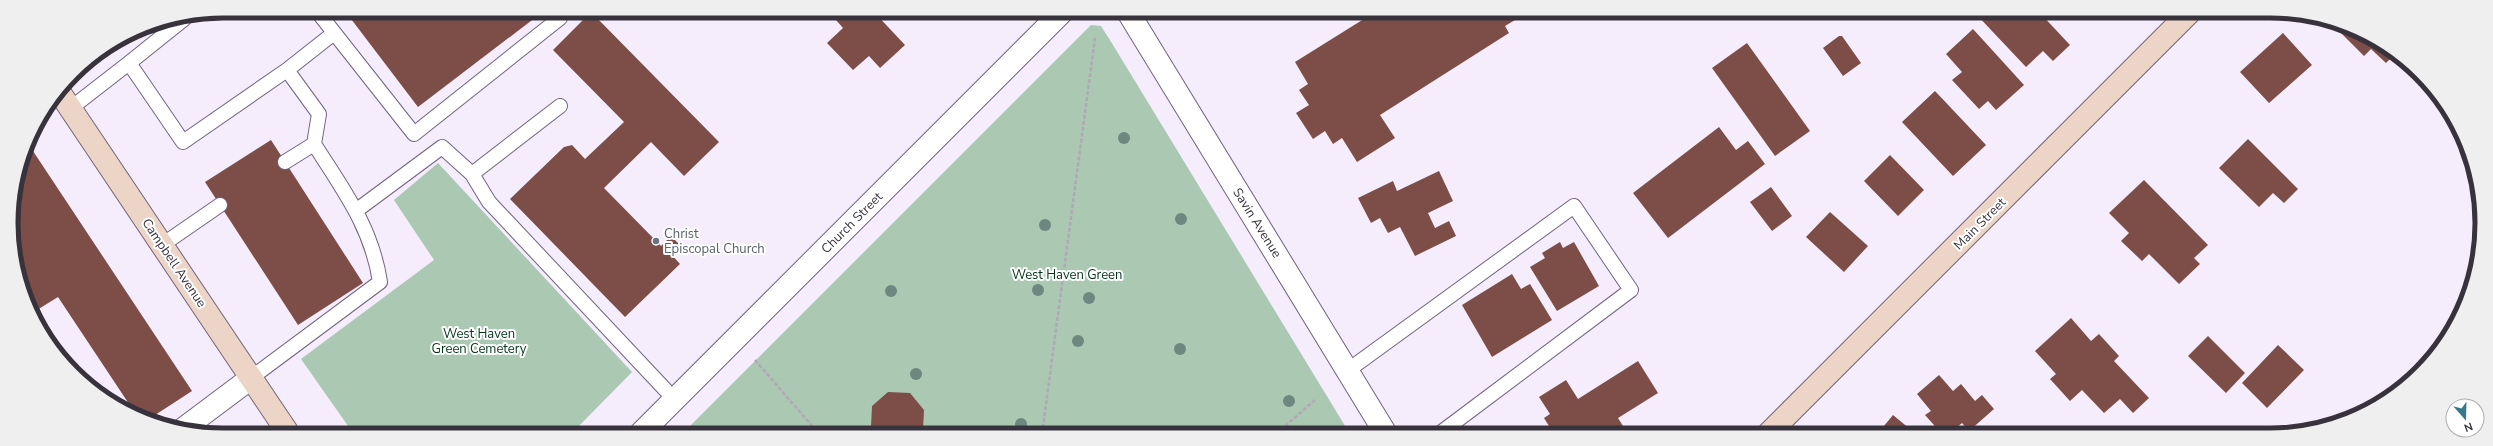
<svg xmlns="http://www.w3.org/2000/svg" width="2493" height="446" font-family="'Nunito Sans',sans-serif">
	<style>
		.green { fill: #aac8b2 }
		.building { fill: #7c4e47 }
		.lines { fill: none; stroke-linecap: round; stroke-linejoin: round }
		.service-casing { stroke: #72647c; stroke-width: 16 }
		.minor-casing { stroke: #72647c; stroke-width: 24 }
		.secondary-casing { stroke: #72647c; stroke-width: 24 }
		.path { stroke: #b0a8b6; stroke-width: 2.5; stroke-dasharray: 4 2; stroke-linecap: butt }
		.service { stroke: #fff; stroke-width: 14 }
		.minor { stroke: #fff; stroke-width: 22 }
		.secondary { stroke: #ecd5c6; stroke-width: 22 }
		.tree { fill: #6e877f }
		.worship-dot { fill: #6b7280; stroke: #fff; stroke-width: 1.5 }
		.labels { text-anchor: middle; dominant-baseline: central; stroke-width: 4; stroke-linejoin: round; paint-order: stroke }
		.street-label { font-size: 13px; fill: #38323c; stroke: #fff }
		.worship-label { font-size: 13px; fill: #5b616d; stroke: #fff; text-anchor: start }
		.park-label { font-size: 13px; fill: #003518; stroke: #fff }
		.rim { fill: none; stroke: #38323c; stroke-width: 5 }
	</style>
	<rect width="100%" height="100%" fill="#f5ecfc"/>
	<path class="green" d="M1091,25L1101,26L1113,45L1350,434H682Z
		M438,163L632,372L572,433H353L301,359L434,260L394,200Z"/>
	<path class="building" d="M345,11H538L540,14L418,107Z
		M591,12L719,142L684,176L651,142L604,188L661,246L671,236L680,245L671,254L680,264L625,317L510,199L564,147L572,145L585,159L624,122L553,50Z
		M845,12H874L905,45L880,68L869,56L853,70L827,43L843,28L836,20Z
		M1375,12H1510L1515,20L1505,26L1509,33L1380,115L1395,138L1357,162L1342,138L1333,144L1325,131L1313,139L1296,113L1309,105L1299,90L1308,84L1295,62Z
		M1975,13H2040L2070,45L2053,61L2043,51L2026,67Z
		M2332,24L2376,39L2394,55L2386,63L2371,49L2364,56Z
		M1973,29L2024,85L1996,110L1988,101L1979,109L1952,80L1962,72L1946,54Z
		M2283,33L2312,65L2269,103L2240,72Z
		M1839,36H1842L1861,63L1843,76L1823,48Z
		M1747,43L1810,131L1775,156L1712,68Z
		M1935,91L1986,145L1953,176L1902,122Z
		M2440,98L2449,116V117L2435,102Z
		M1719,127L1736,150L1748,141L1765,164L1668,238L1633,193Z
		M2248,139L2298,189L2284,203L2273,193L2259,207L2219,168Z
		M271,140L363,283L298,325L205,182Z
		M27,142L192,391L149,419L137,416L58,297L37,310L22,287L11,209Z
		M1890,155L1924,190L1898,216L1864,181Z
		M1439,171L1453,201L1428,213L1435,228L1449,221L1456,236L1415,256L1400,227L1388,233L1380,218L1371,223L1358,198L1393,181L1397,191Z
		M2144,180L2208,245L2194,258L2200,264L2179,284L2149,254L2142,261L2121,241L2129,233L2109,213Z
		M1771,187L1792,216L1772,231L1750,202Z
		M1830,212L1868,246L1844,272L1806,237Z
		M1560,242L1563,248L1574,242L1599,286L1557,311L1530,267L1545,258L1542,253Z
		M1512,274L1521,289L1530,284L1552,320L1492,357L1462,305Z
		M2071,318L2091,341L2099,334L2119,356L2114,361L2149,398L2133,413L2120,399L2104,413L2082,390L2070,401L2050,379L2056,374L2035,351Z
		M2208,336L2245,373L2226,393L2188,356Z
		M2278,345L2304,370L2267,408L2242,383Z
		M1638,361L1658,393L1618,418L1628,434H1554L1544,418L1550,414L1539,397L1566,380L1578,399Z
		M1939,375L1953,391L1961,384L1975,401L1982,395L1994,409L1969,431L1962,423L1949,434H1942L1925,415L1931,411L1917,394Z
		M888,392L910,393L924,410L923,430L919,434H876L871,427L872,406Z
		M1893,415L1916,434H1882L1879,432Z"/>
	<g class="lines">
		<defs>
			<path id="service" d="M317,11L414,134L560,18L555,11
				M129,63L184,19
				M71,108L129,63L183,142L287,70L334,33
				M285,162L314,144
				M472,174L489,202L675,400
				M357,210L442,147L472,174L560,106
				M162,245L220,205
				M1347,371L1574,206L1631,290L1439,434
				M251,378L380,282C372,228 343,189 314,144L319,114L287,70"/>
			<path id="minor" d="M1128,12L1386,434
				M183,429L251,378
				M641,433L1062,12"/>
			<path id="secondary" d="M60,93L288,433
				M1768,434L2189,13"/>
		</defs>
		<use href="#service" class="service-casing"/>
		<use href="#minor" class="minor-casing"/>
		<use href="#secondary" class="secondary-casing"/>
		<path class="path" d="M755,360L819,434
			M1042,434L1095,38
			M1276,434L1315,400"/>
		<use href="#service" class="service"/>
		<use href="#minor" class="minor"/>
		<use href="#secondary" class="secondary"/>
	</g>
	<g class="tree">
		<circle cx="1124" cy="138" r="6"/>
		<circle cx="1181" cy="219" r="6"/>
		<circle cx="1045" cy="225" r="6"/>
		<circle cx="1038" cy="290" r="6"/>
		<circle cx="891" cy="291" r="6"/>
		<circle cx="1089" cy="298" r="6"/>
		<circle cx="1078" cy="341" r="6"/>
		<circle cx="1180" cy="349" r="6"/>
		<circle cx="916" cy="374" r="6"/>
		<circle cx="1289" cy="401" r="6"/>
		<circle cx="1021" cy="424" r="6"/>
	</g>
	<circle class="worship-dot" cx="656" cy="241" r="4"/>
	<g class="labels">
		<g class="street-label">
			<text transform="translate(852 223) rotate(-45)">Church Street</text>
			<text transform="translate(1257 223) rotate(58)">Savin Avenue</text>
			<text transform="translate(1980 224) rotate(-45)">Main Street</text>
			<text transform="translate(174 263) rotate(56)">Campbell Avenue</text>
		</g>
		<g class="worship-label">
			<text x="664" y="234">Christ<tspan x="664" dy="15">Episcopal Church</tspan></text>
		</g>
		<g class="park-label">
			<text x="1067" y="275">West Haven Green</text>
			<text x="479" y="334">West Haven<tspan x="479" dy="15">Green Cemetery</tspan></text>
		</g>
	</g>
	<path d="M0 0H2493V446H0ZM223 18H2270A205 205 0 0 1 2475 223V223A205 205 0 0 1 2270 428H223A205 205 0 0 1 18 223V223A205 205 0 0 1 223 18Z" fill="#efefef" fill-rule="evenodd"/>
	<path class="rim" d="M223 18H2270A205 205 0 0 1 2475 223V223A205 205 0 0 1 2270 428H223A205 205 0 0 1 18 223V223A205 205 0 0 1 223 18Z"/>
	<g transform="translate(2465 418) rotate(160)"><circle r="19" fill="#ffffff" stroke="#afadb1"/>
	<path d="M0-3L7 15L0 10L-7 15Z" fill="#37788b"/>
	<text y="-6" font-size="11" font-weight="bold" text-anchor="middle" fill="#38323c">N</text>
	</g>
</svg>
